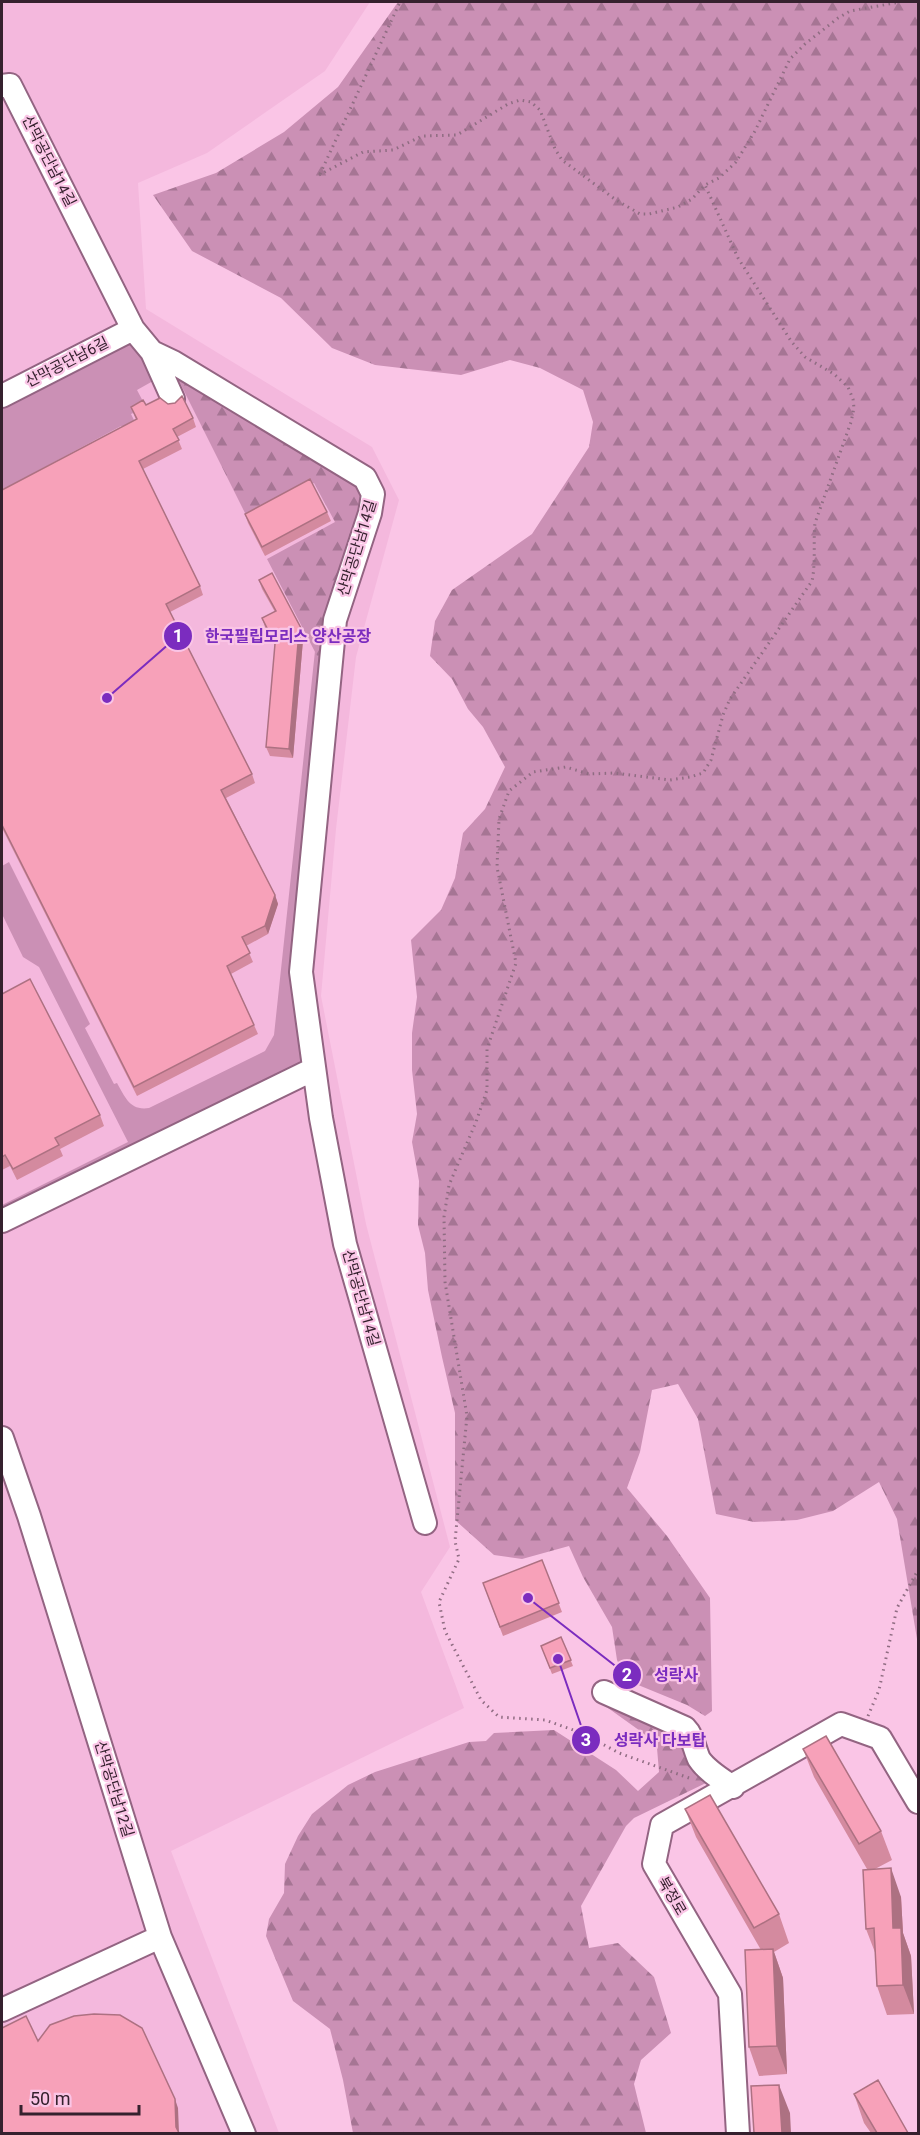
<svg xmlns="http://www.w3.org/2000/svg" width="920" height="2135" font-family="Roboto,'Noto Sans KR',sans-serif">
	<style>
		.built { fill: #f4b8dd }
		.grass { fill: #cb90b5 }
		.forest { fill: url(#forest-firs) }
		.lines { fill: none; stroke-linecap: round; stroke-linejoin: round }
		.minor-casing { stroke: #936482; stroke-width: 26 }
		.path { stroke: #8f6c82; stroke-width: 3; stroke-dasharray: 1.5 4.5; stroke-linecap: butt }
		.minor { stroke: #fff; stroke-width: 22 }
		.wall { fill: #d48a9f }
		.shaded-wall { fill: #ad7182 }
		.building { fill: #f7a1b9; stroke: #ad7182; stroke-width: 1.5 }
		.labels { text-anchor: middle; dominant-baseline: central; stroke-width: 4.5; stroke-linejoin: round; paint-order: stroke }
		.street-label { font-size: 15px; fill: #35212e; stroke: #fac5e6 }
		.leader { fill: none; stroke: #7b2cbf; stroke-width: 2 }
		.callout-dot { fill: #7b2cbf; stroke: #fac5e6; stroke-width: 2 }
		.mark-label { font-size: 18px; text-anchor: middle; font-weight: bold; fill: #fff }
		.callout-label { font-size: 16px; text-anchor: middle; font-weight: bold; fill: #7b2cbf; stroke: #fac5e6; stroke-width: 4.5; stroke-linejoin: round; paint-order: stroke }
	</style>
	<defs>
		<pattern id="forest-firs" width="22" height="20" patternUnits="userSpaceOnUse" patternTransform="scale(1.5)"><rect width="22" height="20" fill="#cb90b5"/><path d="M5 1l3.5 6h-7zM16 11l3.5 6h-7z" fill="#a67594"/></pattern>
	</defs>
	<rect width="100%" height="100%" fill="#fac5e6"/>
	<path class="built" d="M2,2H370L325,71L207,153L138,183L146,309L372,447L399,500L356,657L336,829L321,996L366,1224L450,1547L421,1592L464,1708L171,1851L279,2133L2,2134Z"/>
	<path class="grass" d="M132,339L153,381L137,390L146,407L131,414L137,426H121L2,490V401Z
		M315,651L329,679L301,972L314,1069L2,1221V1205L128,1142L39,967L23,957L2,914V866L9,862L90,1024L85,1028L114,1084L117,1083C125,1097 130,1111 149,1108L265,1051L274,1035Z"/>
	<path class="forest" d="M398,2H918V1645L897,1519L879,1482L833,1511L797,1520L754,1522L716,1514L698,1419L678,1384L652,1390L640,1452L627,1488L667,1536L710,1598L712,1711L705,1716L687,1705L626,1680L617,1660L612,1627L583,1577L569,1546L522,1559L494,1555L455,1520V1413L442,1357L428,1290L425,1253L418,1225L419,1181L412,1142L417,1114L412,1070V1033L417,997L411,940L441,910L455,878L463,833L485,809L505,767L483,727L468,709L452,679L430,656L435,621L452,590L532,534L589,447L593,422L583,390L540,368L510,360L461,375L375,365L332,348L281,298L192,251L153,195L216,173L284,132L338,87Z
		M171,365L365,478L329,679L267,559L335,522L314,483L248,519Z
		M611,1704L678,1729L710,1781L634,1818L626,1826L581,1906L589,1948L618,1943L654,1977L671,2033L641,2060L634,2084L646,2133H353L343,2080L330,2029L293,2001L266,1936L269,1919L284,1893L285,1864L298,1836L312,1814L348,1785L375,1772L469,1742L486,1741L494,1733L554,1730L616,1770L638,1791L659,1772L657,1748L643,1733L608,1708Z"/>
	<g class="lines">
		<defs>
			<path id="minor" d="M2,86L10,85L133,329L152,352L173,362L365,478L373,494L370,513L335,620L301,972L321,1118L345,1244L425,1523
				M152,352L173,399
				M2,396L133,329
				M2,1221L314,1069
				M2,1438L29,1516L160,1937L244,2134
				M604,1692L685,1728C693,1736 694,1748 699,1759C707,1771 721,1779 733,1787
				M2,2010L160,1937
				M738,2134L730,1994L654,1864L662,1825L841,1724L880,1738L918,1802"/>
		</defs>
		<use href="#minor" class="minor-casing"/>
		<path class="path" d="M320,174L400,2
			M319,175L363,152L393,150L422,136L457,135L508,104L520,100L531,102L540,110L555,149L562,160L616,200L640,214H649L678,207L692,199L705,185L719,178L736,162L755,131L790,59L805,44L838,18L850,11L900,2
			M868,1716L879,1690L897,1608L918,1570
			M689,1778L619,1753L582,1733L545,1720L499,1717L481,1700L445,1631L439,1602L459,1559L455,1541L467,1416L445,1282L444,1217L449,1185L476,1122L487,1090V1049L516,963L497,867L499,819L509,791L533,772L566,767L589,774L615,773L670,780L690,777L703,773L711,760L723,715L730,699L812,581C816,562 813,542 815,523L851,422L854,408L853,399L848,387L834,374L805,357L791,341L738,258L705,185"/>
		<use href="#minor" class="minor"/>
	</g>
	<path class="wall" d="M146,405L193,418L196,427L177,437L182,449L143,469L200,586L203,595L170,612L252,774L255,783L226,798L275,895L278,904L268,934L246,946L253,962L231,974L258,1034L137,1096L2,828V490L136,420L131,407Z
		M327,512L331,521L265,556L248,523L245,514Z
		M259,580L302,630L305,639L303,640L293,758L270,756L266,747L275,646L265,627L262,618L275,612L262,589Z
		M2,994L100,1115L104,1126L60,1149L63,1156L17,1180L10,1166L2,1170Z
		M542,1560L562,1612L503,1636L483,1583Z
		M561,1637L573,1666L552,1674L541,1646Z
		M803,1749L881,1831L892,1860L875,1869L901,1897L903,1933L911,1956L914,2014L887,2015L877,1986L876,1955L866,1929L867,1869L814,1777Z
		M685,1809L779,1914L789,1943L774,1952L783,1978L787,2074L759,2076L749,2047L761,1950L696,1837Z
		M854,2094L908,2133H871L864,2123Z"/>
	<path class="shaded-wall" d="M299,632L303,640L293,758L289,749Z
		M275,895L278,904L268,934L265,926Z
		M891,1868L901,1897L903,1933L911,1956L914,2014L903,1985L893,1928Z
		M773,1949L783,1978L787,2074L777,2046Z
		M779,2085L790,2113L791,2133H782Z
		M175,2099L178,2108L179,2133L176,2127Z"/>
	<path class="building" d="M182,396L193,418L173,429L179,440L139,461L200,586L166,604L252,774L221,790L275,895L265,926L242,937L250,953L227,966L254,1025L134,1087L2,825V490L137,419L131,407L143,400L146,405L160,398L168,404L175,403Z
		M310,479L327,512L262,547L245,514Z
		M272,573L302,630L299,632L289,749L266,747L275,644L262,618L276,611L259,580Z
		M30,979L100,1115L55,1138L59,1145L13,1169L5,1155L2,1157V994Z
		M542,1560L559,1603L500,1627L483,1583Z
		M561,1637L571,1660L550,1668L541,1646Z
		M826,1736L881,1831L859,1844L803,1749Z
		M710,1795L779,1914L754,1928L685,1809Z
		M891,1868L893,1928H901L903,1985L877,1986L874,1928L866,1929L863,1870Z
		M773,1949L777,2046L749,2047L745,1950Z
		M94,2014L120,2015L142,2028L175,2099L176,2127L179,2133H2V2028L26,2016L38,2041L50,2025L74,2016Z
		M878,2080L908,2133H877L854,2094Z
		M779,2085L782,2133H754L751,2086Z"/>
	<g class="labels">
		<g class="street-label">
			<text transform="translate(49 161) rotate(63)">산막공단남14길</text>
			<text transform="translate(67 362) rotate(-27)">산막공단남6길</text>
			<text transform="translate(357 548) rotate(-73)">산막공단남14길</text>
			<text transform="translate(361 1298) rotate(74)">산막공단남14길</text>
			<text transform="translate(114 1789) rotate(73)">산막공단남12길</text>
			<text transform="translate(672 1896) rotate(60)">북정로</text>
		</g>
	</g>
	<path class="leader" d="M107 698L178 636M528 1598L627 1675M558 1659L586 1740"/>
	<g class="callout-dot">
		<circle cx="107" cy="698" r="6"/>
		<circle cx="528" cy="1598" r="6"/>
		<circle cx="558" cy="1659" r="6"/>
		<circle cx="178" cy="636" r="15"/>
		<circle cx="627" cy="1675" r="15"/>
		<circle cx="586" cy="1740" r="15"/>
	</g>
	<g class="mark-label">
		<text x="178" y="642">1</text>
		<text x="627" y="1681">2</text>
		<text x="586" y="1746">3</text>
	</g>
	<g class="callout-label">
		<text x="288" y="642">한국필립모리스 양산공장</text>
		<text x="676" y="1681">성락사</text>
		<text x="660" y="1746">성락사 다보탑</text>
	</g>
	<rect width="920" height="2135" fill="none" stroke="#35212e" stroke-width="6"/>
	<path d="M21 2105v9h118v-9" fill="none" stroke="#35212e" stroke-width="3"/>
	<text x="30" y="2105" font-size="18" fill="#35212e" stroke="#fac5e6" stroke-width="4.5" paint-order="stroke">50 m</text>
</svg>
